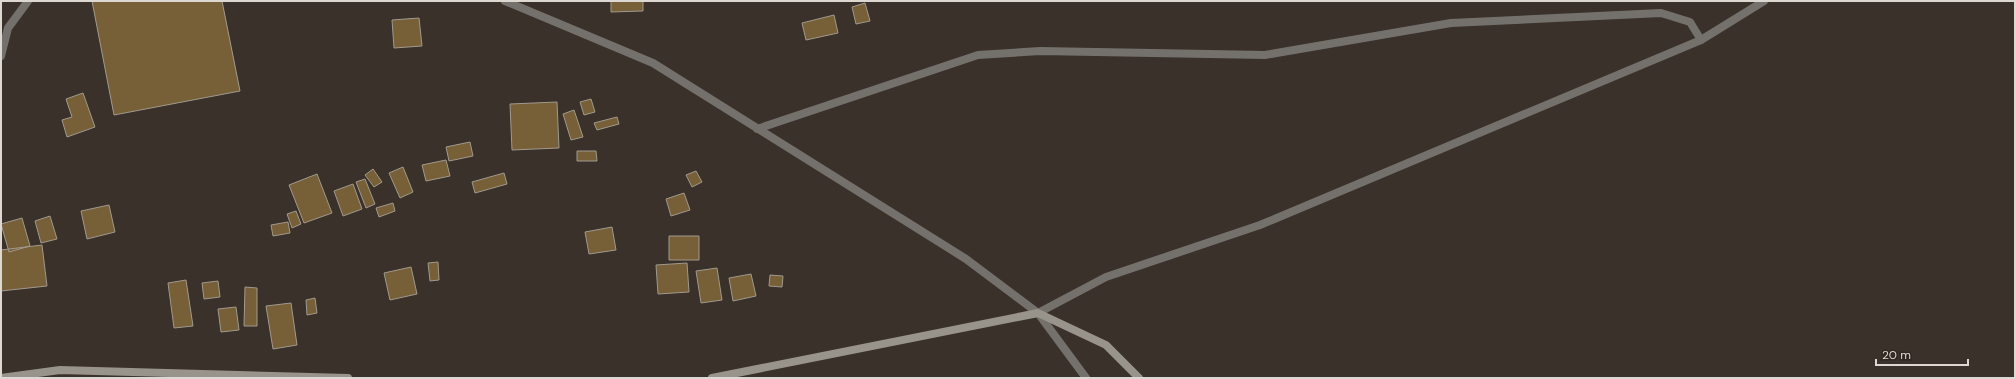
<svg xmlns="http://www.w3.org/2000/svg" width="2016" height="379" font-family="'DM Sans',sans-serif">
	<style>
		.building { fill: #775f37; stroke: #a19a8e }
		.lines { fill: none; stroke-linecap: round; stroke-linejoin: round }
		.lane { stroke: #74716c; stroke-width: 8 }
		.street { stroke: #74716c; stroke-width: 8 }
		.secondary { stroke: #98938b; stroke-width: 8 }
	</style>
	<rect width="100%" height="100%" fill="#3a312a"/>
	<path class="building" d="M92,1H222L240,91L114,115Z
		M611,1H643V11L611,12Z
		M865,3L870,21L856,24L852,7Z
		M834,15L838,33L806,40L802,23Z
		M419,18L422,46L394,48L392,20Z
		M83,93L95,127L67,137L62,120L72,117L66,99Z
		M591,99L595,112L584,115L580,102Z
		M557,102L559,148L512,150L510,104Z
		M574,110L583,137L571,140L563,114Z
		M617,117L619,124L597,130L594,123Z
		M470,142L473,156L449,161L446,147Z
		M577,151H596L597,161H577Z
		M446,160L450,176L426,181L422,165Z
		M403,167L413,192L400,198L389,173Z
		M373,169L382,182L374,187L365,175Z
		M696,171L702,182L692,187L686,175Z
		M504,173L507,184L475,193L472,182Z
		M317,174L332,213L304,223L289,185Z
		M365,179L375,204L366,208L356,182Z
		M353,184L362,209L343,216L334,191Z
		M684,193L690,210L671,216L666,199Z
		M393,203L395,211L379,217L376,208Z
		M109,205L115,232L87,239L81,211Z
		M296,211L301,224L292,228L287,214Z
		M50,216L57,239L41,243L35,221Z
		M22,218L30,246L9,252L1,224Z
		M288,222L290,233L273,236L271,225Z
		M612,227L616,250L589,254L585,232Z
		M669,236H699V260H669Z
		M42,245L47,286L1,291V250Z
		M438,262L439,280L430,281L428,263Z
		M687,263L689,292L658,294L656,265Z
		M411,267L417,294L390,300L384,273Z
		M717,268L722,300L701,303L696,271Z
		M751,274L756,296L733,301L729,278Z
		M770,275L783,276L782,287L769,286Z
		M186,280L193,326L174,328L168,283Z
		M218,281L220,297L204,299L202,283Z
		M245,287L257,288V326H244Z
		M315,298L317,313L307,315L306,300Z
		M291,303L297,345L273,349L266,306Z
		M236,307L239,330L221,332L218,309Z"/>
	<g class="lines">
		<path class="lane" d="M1701,40L1764,1"/>
		<path class="street" d="M505,1L653,63L966,259L1038,313L1086,378
			M1,56L8,28L28,1
			M757,129L978,55L1040,51L1265,55L1451,23L1661,13L1690,22L1701,40L1260,225L1106,277L1038,313"/>
		<path class="secondary" d="M1,378L60,370L348,378
			M712,378L1038,313L1106,345L1139,378"/>
	</g>
	<rect width="2016" height="379" fill="none" stroke="#ded8d3" stroke-width="4"/>
	<path d="M1876 359v6h92v-6" fill="none" stroke="#ded8d3" stroke-width="2"/>
	<text x="1882" y="359" font-size="12" fill="#ded8d3" stroke="#302720" stroke-width="3" paint-order="stroke">20 m</text>
</svg>
